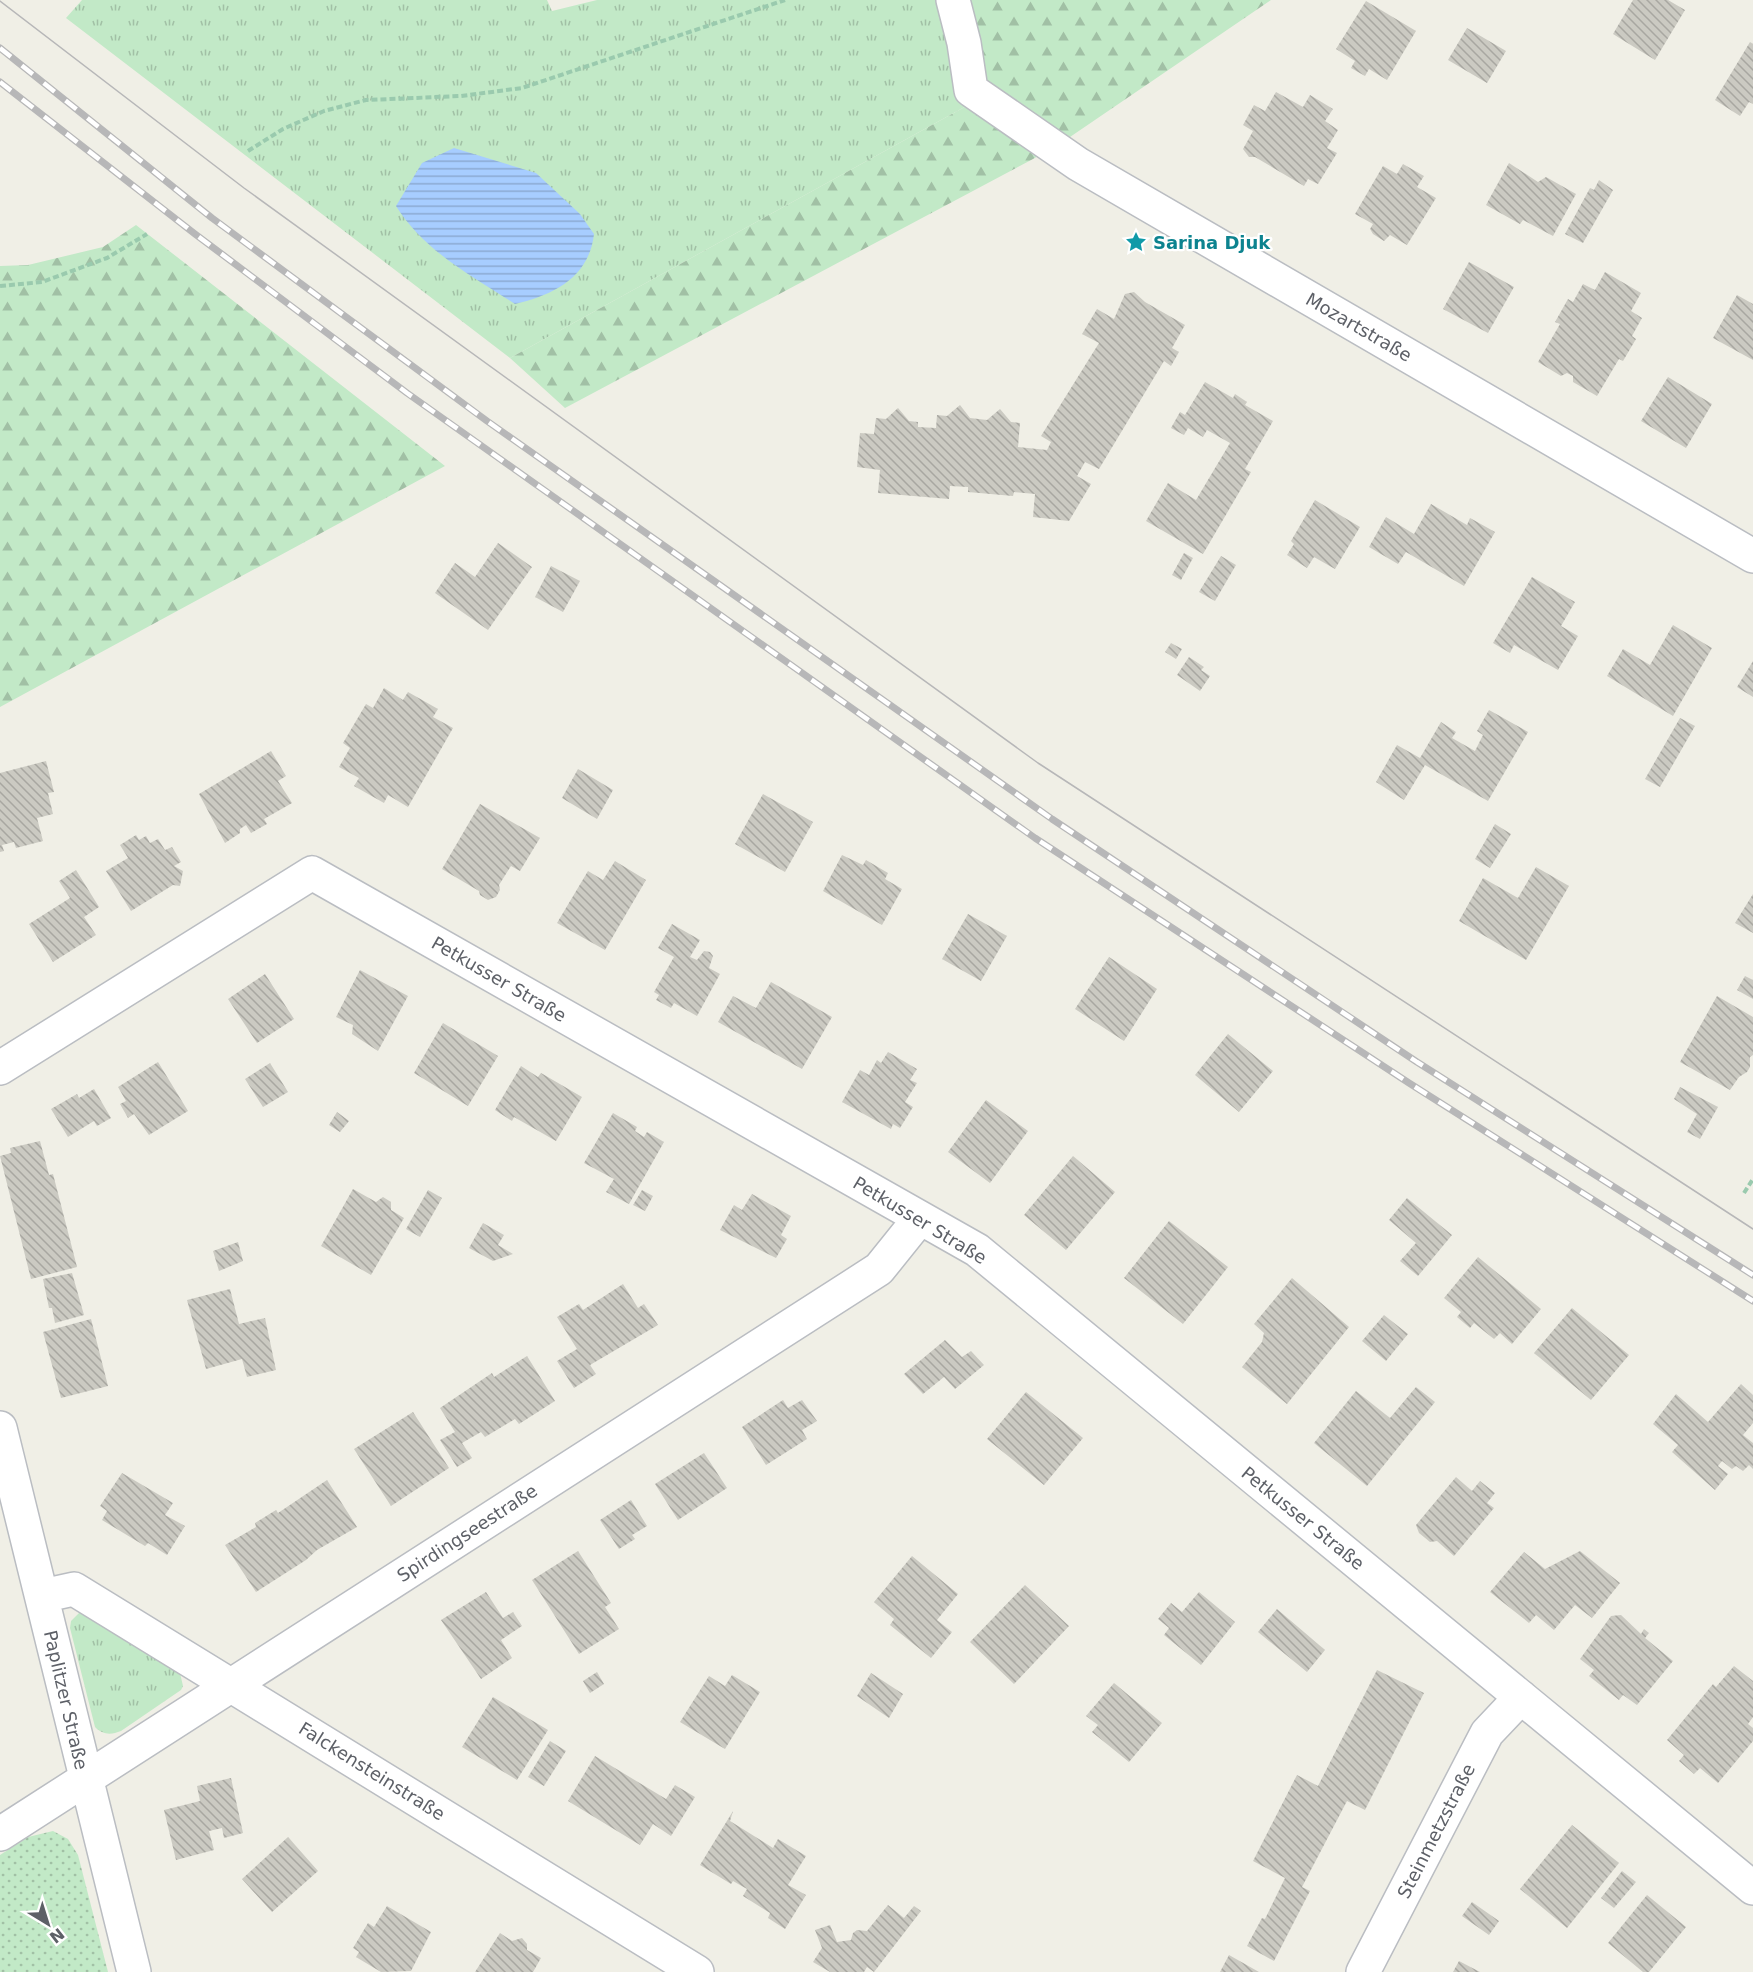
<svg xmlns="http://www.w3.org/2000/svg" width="1753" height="1972" font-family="'DejaVu Sans',sans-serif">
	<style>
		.grass { fill: url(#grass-tufts) }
		.forest { fill: url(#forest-firs) }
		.park { fill: url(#park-dots) }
		.water { fill: url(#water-rules) }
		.building { fill: url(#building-back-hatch) }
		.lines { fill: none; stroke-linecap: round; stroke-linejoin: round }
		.minor-casing { stroke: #babdc2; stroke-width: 36 }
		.path { stroke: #9acaae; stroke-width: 4; stroke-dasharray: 6 3; stroke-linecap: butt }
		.minor { stroke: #fff; stroke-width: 33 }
		.tram { stroke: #b7b7b8; stroke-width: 1.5 }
		.rail-casing { stroke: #b7b7b8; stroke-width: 7 }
		.rail { stroke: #fff; stroke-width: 4.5; stroke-dasharray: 14; stroke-linecap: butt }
		.labels { text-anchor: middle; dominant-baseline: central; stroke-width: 4.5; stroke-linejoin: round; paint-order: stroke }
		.culture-label { font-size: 18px; font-weight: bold; fill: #0d838f; stroke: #fff; text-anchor: start }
		.street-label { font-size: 18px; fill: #5d6067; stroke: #fff }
	</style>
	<defs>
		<pattern id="grass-tufts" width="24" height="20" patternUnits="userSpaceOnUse" patternTransform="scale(1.5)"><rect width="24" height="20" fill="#c2e9c7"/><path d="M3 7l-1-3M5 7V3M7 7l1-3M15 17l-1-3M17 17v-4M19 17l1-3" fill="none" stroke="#a1c0a5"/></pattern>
		<pattern id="forest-firs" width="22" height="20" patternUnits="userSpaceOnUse" patternTransform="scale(1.5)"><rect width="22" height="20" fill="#c2e9c7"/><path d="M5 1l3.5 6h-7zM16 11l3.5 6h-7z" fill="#a1c0a5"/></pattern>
		<pattern id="park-dots" width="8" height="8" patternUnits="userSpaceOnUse" patternTransform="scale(1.5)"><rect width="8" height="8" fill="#c2e9c7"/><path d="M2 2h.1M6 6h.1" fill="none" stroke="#a1c0a5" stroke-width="1.8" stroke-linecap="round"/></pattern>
		<pattern id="water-rules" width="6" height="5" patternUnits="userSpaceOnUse" patternTransform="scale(1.5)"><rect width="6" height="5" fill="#a7cdff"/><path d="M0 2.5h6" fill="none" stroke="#8baad2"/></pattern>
		<pattern id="building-back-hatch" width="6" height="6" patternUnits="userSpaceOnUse" patternTransform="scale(1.5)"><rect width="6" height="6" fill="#cbcac2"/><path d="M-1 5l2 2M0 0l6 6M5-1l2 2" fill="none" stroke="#a8a7a1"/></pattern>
	</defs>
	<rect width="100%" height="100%" fill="#f0efe6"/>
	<path class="grass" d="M82,0H547L552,11L597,0H946L970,104L510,358L66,18Z
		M80,1612H87L180,1673L183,1686L181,1690L121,1731C111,1735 103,1735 95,1727L70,1628L71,1621Z"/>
	<path class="forest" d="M946,0H1271L1070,137L1033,159L565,408L510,358L970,104Z
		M136,225L445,466L0,707V266L28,265L103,247Z"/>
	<path class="park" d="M53,1831L68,1839L78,1855L108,1972H0V1855L28,1837Z"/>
	<path class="water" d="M454,148L536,173L580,214L594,234C589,278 553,295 515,304C472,276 424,251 396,206L422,163Z"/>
	<path class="building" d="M1633,0H1668L1685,10L1655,60L1613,34Z
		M1366,1L1416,31L1387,80L1369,69L1365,76L1351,68L1355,61L1336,49Z
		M1467,28L1506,51L1487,83L1448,60Z
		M1750,42L1753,44V104L1749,102L1740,116L1715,100Z
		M1276,92L1303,107L1310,95L1333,109L1325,121L1338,130L1327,148L1337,153L1318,184L1308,179L1304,186L1255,157H1249L1243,149L1253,131L1243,125L1254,105L1265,111Z
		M1509,163L1538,182L1546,177L1576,194L1553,236L1523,220L1520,224L1486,205Z
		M1403,164L1424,176L1417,187L1436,198L1407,245L1390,235L1384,241L1373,234L1370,229L1373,224L1355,214L1383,166L1397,174Z
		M1599,180L1613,190L1583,243L1565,234L1590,188L1594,190Z
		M1469,262L1514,287L1488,333L1443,309Z
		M1605,272L1641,293L1631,311L1642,318L1632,336L1636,339L1623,361L1619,359L1597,396L1573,382V376L1567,373L1561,376L1538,362L1560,324L1555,322L1568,299L1573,302L1583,284L1595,290Z
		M1134,292L1145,302L1185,325L1172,348L1179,352L1171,366L1164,361L1099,469L1085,462L1077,476L1091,484L1069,521L1033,517L1035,494L1014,492L1013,496L968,492V487L950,486L949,499L878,493L880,470L857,467L860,433L874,434L876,418L886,419L898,408L909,421L918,422V427L936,428L937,415L947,416L960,405L970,418L987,420L1000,409L1011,422L1020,423L1018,447L1047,450L1051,442L1041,436L1099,343L1082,334L1097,309L1114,319L1125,294Z
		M1737,295L1753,304V360L1713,338Z
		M1668,377L1712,404L1686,448L1641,421Z
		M1205,382L1233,398L1235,394L1247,402L1245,405L1273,421L1245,469L1251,472L1203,554L1146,521L1168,483L1196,500L1230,443L1207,430L1203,437L1188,428L1184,435L1171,428L1180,412L1185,415Z
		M1315,500L1360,527L1335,569L1314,557L1307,568L1287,555L1294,544L1291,541Z
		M1431,504L1467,525L1470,518L1495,532L1464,586L1406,552L1398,564L1369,547L1386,517L1414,534Z
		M498,543L532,567L488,630L435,593L455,563L475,577Z
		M1184,553L1193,558L1181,580L1172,575Z
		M1221,556L1236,565L1215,601L1199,592Z
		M551,566L580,581L563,612L535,597Z
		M1532,577L1575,602L1561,626L1578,636L1558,670L1514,645L1510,653L1493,643Z
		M1673,625L1712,648L1673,716L1607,676L1623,649L1650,665Z
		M1171,643L1182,649L1176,659L1165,652Z
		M1189,657L1204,667L1201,670L1210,676L1200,691L1177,675Z
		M1753,661V697L1737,687Z
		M384,688L403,700L408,692L438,709L433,717L453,728L408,807L388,795L384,803L354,786L359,778L339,767L350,748L343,743L366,704L373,708Z
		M1489,710L1528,732L1488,801L1425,765L1404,800L1376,782L1397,745L1420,758L1441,722L1456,732L1452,738L1475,751L1483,735L1477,731Z
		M1680,718L1695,726L1660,787L1645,779Z
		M271,751L286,776L278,781L292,803L264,819L267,824L251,833L246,825L240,829V833L225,843L199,794Z
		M46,761L54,792L48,793L53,814L37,818L43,841L16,848L14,842L2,845L4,851L0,852V773Z
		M578,769L613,790L597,819L562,798Z
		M763,794L813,822L785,872L735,844Z
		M480,804L540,838L520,871L511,866L499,885L500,890L496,897L488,900L480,895L479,891L442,869Z
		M1495,824L1511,834L1490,868L1475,859Z
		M136,835L139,840L146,836L150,843L158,839L165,850L172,847L181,862L174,866L183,871L180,886L173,885L131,911L106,871L128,858L120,845Z
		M842,855L863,865L866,860L888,873L885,879L902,889L882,925L823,891Z
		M615,861L646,880L605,950L557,923L588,871L603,880Z
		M1536,867L1569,886L1526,960L1459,921L1483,878L1518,898Z
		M76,870L99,907L84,917L96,935L53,962L29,924L70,898L59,881Z
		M1753,894V933L1735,923Z
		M968,914L1007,936L981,981L942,959Z
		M672,924L700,940L690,957L697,960L704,951L710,952L713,956L709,968L720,974L697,1016L674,1003L671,1008L656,1000L659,995L654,992L674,957L658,948Z
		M1109,957L1157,989L1124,1041L1075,1009Z
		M360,970L408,996L378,1051L352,1034L353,1025L336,1017Z
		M265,974L294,1019L257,1043L228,999Z
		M1745,976L1753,980V999L1737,990Z
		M771,982L832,1017L802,1069L718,1022L733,996L756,1008Z
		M1717,996L1753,1017V1055L1750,1057V1067L1747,1072L1739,1077L1730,1090L1680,1062Z
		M443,1023L498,1056L468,1106L414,1073Z
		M1228,1034L1273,1071L1239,1112L1195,1075Z
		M888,1052L917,1069L910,1080L917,1083L905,1102L913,1107L900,1128L893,1124L891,1129L842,1102L860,1070L869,1075L877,1060L881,1063Z
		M158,1062L188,1111L149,1135L134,1114L128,1118L120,1104L126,1101L118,1087Z
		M270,1063L288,1092L263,1107L245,1079Z
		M521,1066L538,1077L541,1073L582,1097L556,1141L514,1117L512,1121L495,1110Z
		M1680,1087L1718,1107L1700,1139L1687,1132L1697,1114L1674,1099Z
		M94,1089L111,1118L97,1126L94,1121L68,1137L51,1109L77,1094L79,1098Z
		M986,1100L1028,1131L990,1183L948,1152Z
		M337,1112L349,1121L340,1132L329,1125Z
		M613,1113L637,1127L635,1131L644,1137L647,1132L664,1142L629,1204L606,1192L614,1179L584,1163Z
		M40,1141L49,1175L53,1174L77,1267L31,1279L0,1156L11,1153L10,1148Z
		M1073,1156L1115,1192L1066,1250L1024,1215Z
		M353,1189L376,1202L383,1197L391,1202V1210L404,1218L371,1275L321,1246Z
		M428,1190L442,1198L420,1237L406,1229Z
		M642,1190L653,1196L645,1211L633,1205Z
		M752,1194L791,1216L781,1235L787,1239L776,1258L720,1230L734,1205L742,1210Z
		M1407,1198L1452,1235L1418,1276L1400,1261L1416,1243L1389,1220Z
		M1169,1221L1228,1267L1183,1324L1124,1278Z
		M483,1223L504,1235L498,1245L513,1254L493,1261L469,1248Z
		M238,1242L243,1261L219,1271L213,1251Z
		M1478,1257L1541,1309L1512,1344L1500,1333L1494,1339L1474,1323L1470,1328L1457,1317L1461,1312L1444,1298Z
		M72,1273L84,1315L55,1323L52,1308H49L43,1279Z
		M1292,1278L1349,1327L1287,1404L1242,1367L1262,1342L1264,1333L1254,1324Z
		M623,1284L638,1308L644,1304L658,1325L590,1365L596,1374L574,1388L557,1361L577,1349L557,1317L579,1304L583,1310Z
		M230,1289L239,1324L265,1318L276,1370L247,1377L242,1359L206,1369L187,1300Z
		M1572,1308L1629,1355L1591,1400L1534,1353Z
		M1384,1315L1408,1334L1386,1361L1362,1341Z
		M91,1319L108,1386L61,1398L43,1332Z
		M945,1340L962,1357L971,1351L984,1365L955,1389L944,1377L923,1394L904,1374Z
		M527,1356L555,1401L519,1424L515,1419L485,1437L481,1432L462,1443L472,1458L457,1467L440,1440L455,1432L440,1408L492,1373L494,1377Z
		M1741,1384L1753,1395V1423L1743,1435L1753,1443V1469L1749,1465L1743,1471L1736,1466L1732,1469L1722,1461L1718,1466L1728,1474L1715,1490L1672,1452L1678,1445L1653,1424L1676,1394L1708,1422Z
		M1416,1387L1435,1402L1367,1486L1314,1443L1356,1391L1390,1418Z
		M1026,1392L1083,1438L1044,1485L987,1439Z
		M783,1400L788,1408L802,1400L817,1421L802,1430L807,1439L766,1465L742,1427Z
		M413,1412L449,1468L391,1506L354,1449Z
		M704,1453L727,1488L678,1520L655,1484Z
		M122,1473L173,1503L165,1515L185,1526L167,1555L148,1543L145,1546L102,1520L107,1511L100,1506Z
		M1456,1477L1472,1491L1480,1481L1495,1493L1487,1503L1494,1508L1454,1556L1437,1541L1430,1542L1419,1533L1416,1525Z
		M327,1480L357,1527L317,1550L306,1560L256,1592L225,1545L256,1527L255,1523L276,1510L278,1513Z
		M631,1500L647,1526L632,1535L635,1539L619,1549L600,1520Z
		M578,1551L611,1603L605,1607L619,1629L579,1654L532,1580Z
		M1580,1551L1620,1583L1592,1618L1575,1605L1554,1630L1536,1615L1529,1623L1490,1592L1524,1552L1545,1569Z
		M912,1556L958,1594L937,1620L952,1632L931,1658L890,1625L894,1619L874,1602Z
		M1025,1585L1069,1626L1014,1684L970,1642Z
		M486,1592L503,1618L513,1612L522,1626L501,1640L512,1658L481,1679L441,1620Z
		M1199,1592L1235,1622L1201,1665L1164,1635L1169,1628L1158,1619L1171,1603L1182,1612Z
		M1277,1609L1325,1650L1307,1672L1258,1632Z
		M1621,1615L1641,1634L1644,1629L1649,1633L1645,1638L1673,1661L1637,1705L1623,1695L1619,1700L1589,1676L1594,1670L1580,1659L1611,1616Z
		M1734,1666L1753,1681V1717L1748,1724L1753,1728V1741L1718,1783L1700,1768L1694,1774L1679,1761L1684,1755L1667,1740L1713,1684L1716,1687Z
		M1377,1670L1424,1693L1365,1810L1347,1801L1302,1887L1310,1891L1274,1961L1247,1946L1262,1918L1265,1919L1285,1878L1253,1861L1297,1775L1318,1786Z
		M597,1672L604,1684L590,1693L583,1681Z
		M871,1673L903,1694L889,1718L857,1696Z
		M732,1675L760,1692L725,1749L680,1722L709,1676L725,1686Z
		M1114,1683L1162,1723L1129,1762L1092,1732L1098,1725L1086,1716Z
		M493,1697L548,1730L517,1780L462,1747Z
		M550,1741L566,1751L544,1786L528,1777Z
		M595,1756L666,1799L675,1785L695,1797L671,1836L653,1824L640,1845L568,1801Z
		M231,1778L243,1833L224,1838L222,1828L209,1831L214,1850L176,1860L164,1810L200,1801L197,1786Z
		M733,1811L730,1821L773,1848L778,1839L806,1856L788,1885L806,1895L785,1929L768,1918L770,1913L743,1896L747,1889L733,1881L731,1884L700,1865Z
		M1572,1825L1619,1863L1567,1928L1520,1889Z
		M288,1837L318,1871L272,1912L242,1879Z
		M1622,1871L1636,1882L1614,1908L1601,1898Z
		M1647,1895L1686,1927L1649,1972H1643L1608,1943Z
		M1472,1902L1499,1921L1489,1935L1462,1916Z
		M888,1905L904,1918L914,1906L921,1911L874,1972L867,1967L864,1972H830L813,1962L822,1948L815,1930L830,1925L837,1942L851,1940L853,1933L857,1930L867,1931Z
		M387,1906L431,1932L411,1971L381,1972L356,1957L359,1952L353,1948L368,1923L374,1927Z
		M500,1933L512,1941L522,1938L527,1944V1950L541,1958L533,1972H475Z
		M1229,1955L1259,1972H1220Z
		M1459,1961L1480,1972H1453Z"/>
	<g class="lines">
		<defs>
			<path id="minor" d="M953,0L964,43L971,90L1078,164L1753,556
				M0,1068L312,873L977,1250L1753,1888
				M0,1428L134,1972
				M42,1596L74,1589L697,1972
				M0,1834L879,1269L920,1218
				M1363,1972L1487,1733L1521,1697"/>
		</defs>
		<use href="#minor" class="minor-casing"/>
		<path class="path" d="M248,151L283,129L324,111L366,100L461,96L522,88L785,0
			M0,286L42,282L107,258L147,234
			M1744,1193L1753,1179"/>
		<use href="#minor" class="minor"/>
		<path class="tram" d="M0,1L244,188L1038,763L1753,1229"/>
		<defs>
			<path id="rail" d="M0,48L212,218L487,421L1052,819L1417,1062L1753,1275
				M0,82L195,234L407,393L1035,838L1409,1083L1753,1301"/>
		</defs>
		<use href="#rail" class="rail-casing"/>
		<use href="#rail" class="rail"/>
	</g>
	<defs>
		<symbol id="sight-bare" viewBox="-9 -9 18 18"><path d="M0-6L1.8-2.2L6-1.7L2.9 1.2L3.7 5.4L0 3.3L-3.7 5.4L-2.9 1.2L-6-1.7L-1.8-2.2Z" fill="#0f9aa8" stroke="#fff" stroke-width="2.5" paint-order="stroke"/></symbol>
	</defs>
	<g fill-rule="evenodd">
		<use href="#sight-bare" x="1121" y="227" width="30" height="30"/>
	</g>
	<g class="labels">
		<g class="culture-label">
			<text x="1153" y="242">Sarina Djuk</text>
		</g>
		<g class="street-label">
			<text transform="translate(1359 327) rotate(30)">Mozartstraße</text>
			<text transform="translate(499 979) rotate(30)">Petkusser Straße</text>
			<text transform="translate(920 1220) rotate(31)">Petkusser Straße</text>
			<text transform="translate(1303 1518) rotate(39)">Petkusser Straße</text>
			<text transform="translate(467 1533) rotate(-33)">Spirdingseestraße</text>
			<text transform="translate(66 1700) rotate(77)">Paplitzer Straße</text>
			<text transform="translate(372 1771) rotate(32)">Falckensteinstraße</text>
			<text transform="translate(1436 1831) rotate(-63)">Steinmetzstraße</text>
		</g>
	</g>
	<g transform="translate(48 1924) rotate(142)" stroke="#ffffff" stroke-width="4.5" paint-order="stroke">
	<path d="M0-4.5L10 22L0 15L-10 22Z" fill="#5d6067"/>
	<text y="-9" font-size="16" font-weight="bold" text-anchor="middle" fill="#5d6067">N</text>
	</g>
</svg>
